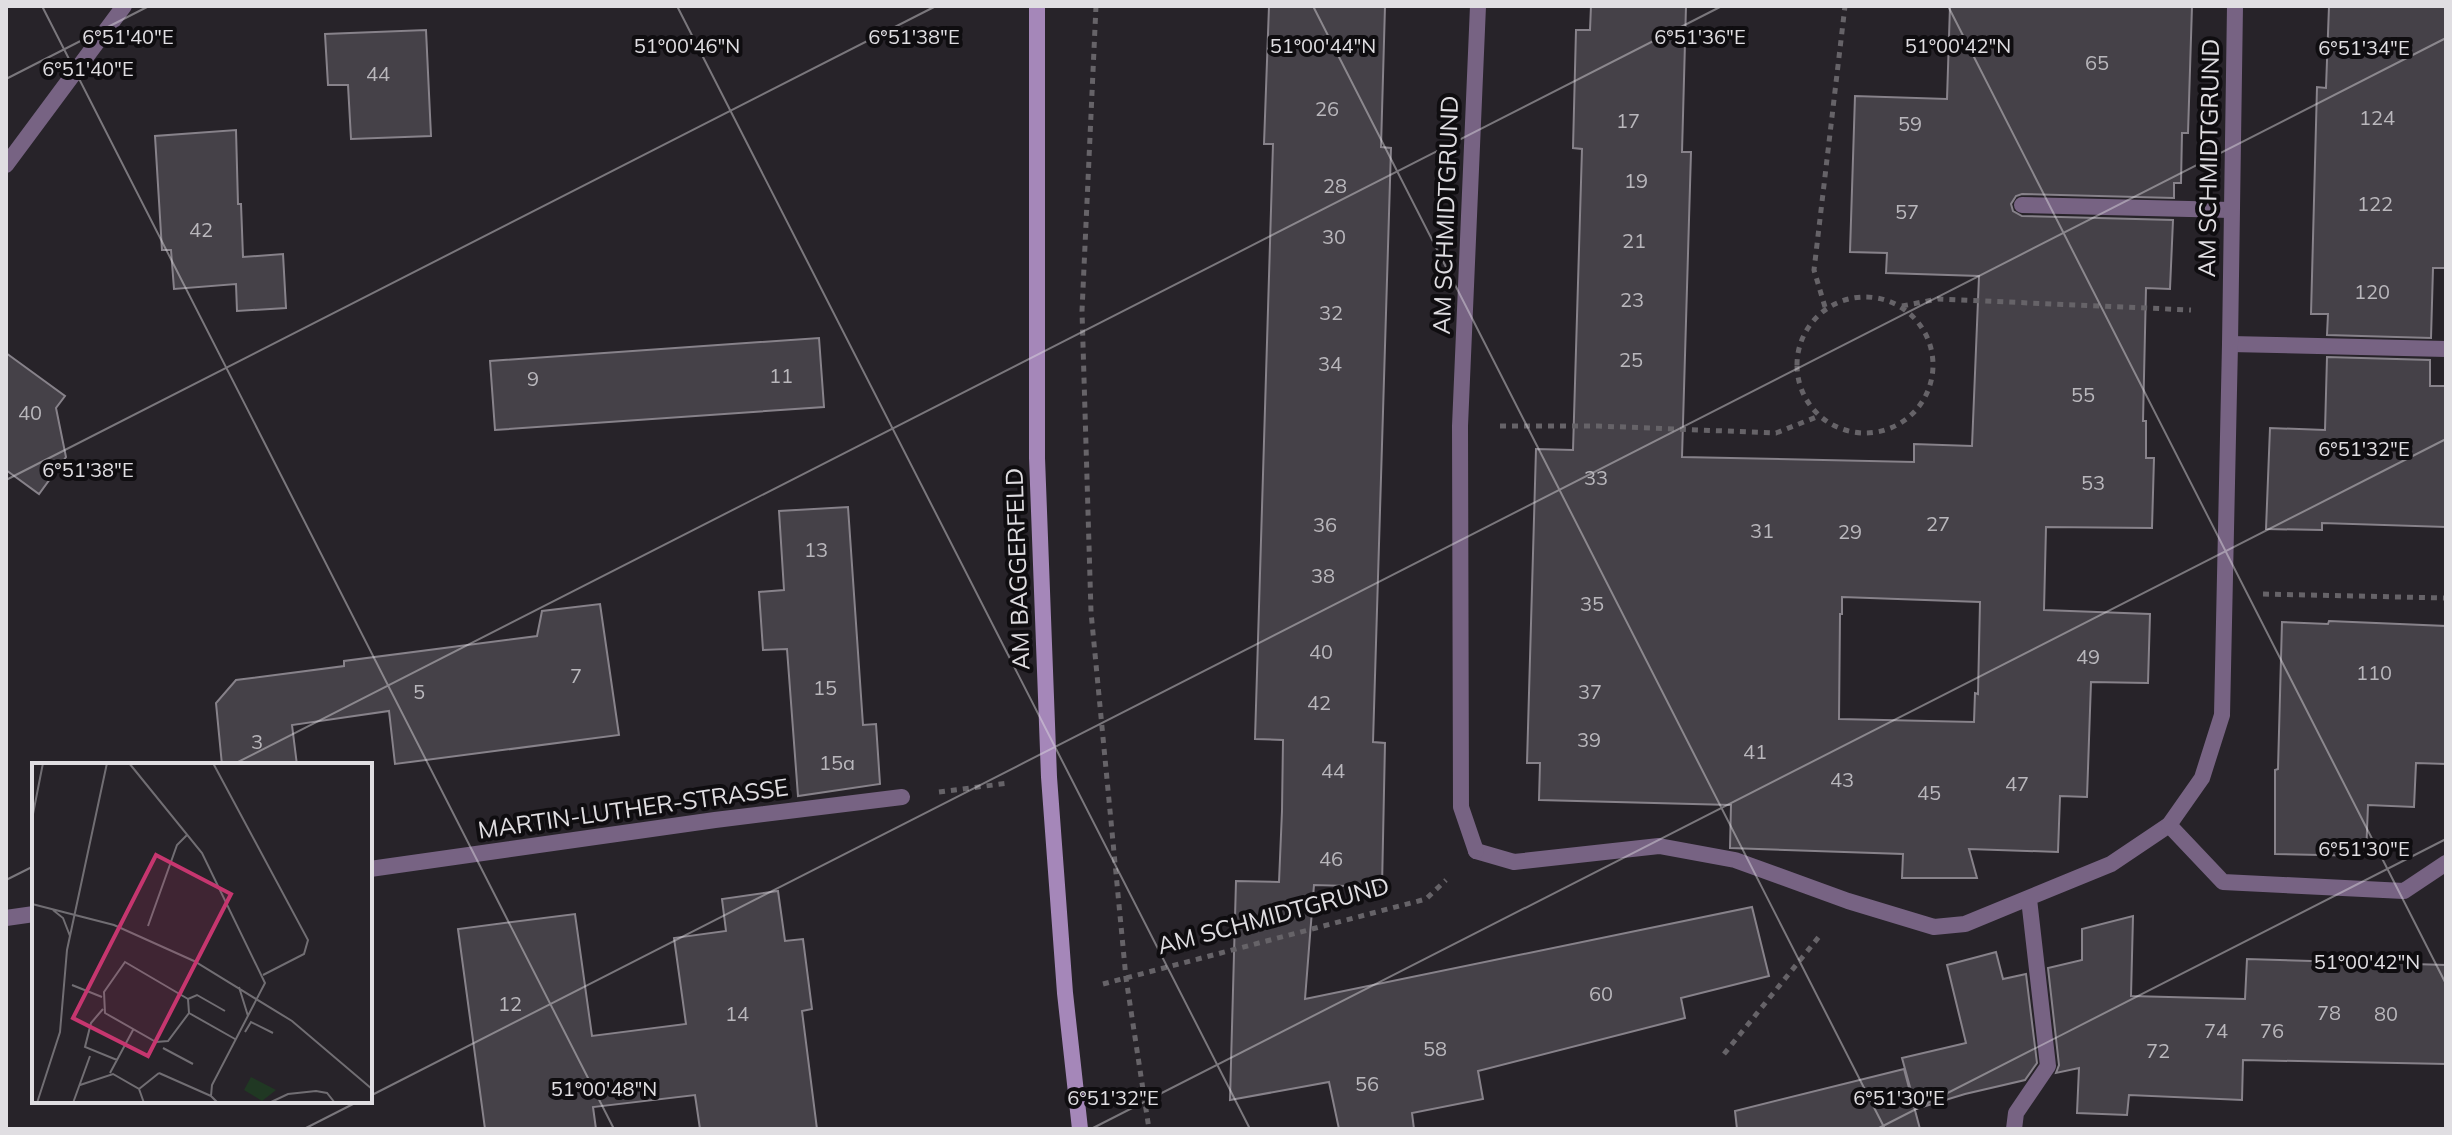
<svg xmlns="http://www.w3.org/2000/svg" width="2452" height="1135" font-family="Mulish,sans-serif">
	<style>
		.building { fill: #454148; stroke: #87828a; stroke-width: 2; fill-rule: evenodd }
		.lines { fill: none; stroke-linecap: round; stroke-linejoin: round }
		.path { stroke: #666368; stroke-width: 5; stroke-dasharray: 6 6; stroke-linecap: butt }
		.service { stroke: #776383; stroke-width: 16 }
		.minor { stroke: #776383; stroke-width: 16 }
		.secondary { stroke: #a587b9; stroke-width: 16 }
		.ticks { fill: none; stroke: #e0dee2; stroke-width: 2; stroke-opacity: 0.45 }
		.labels { text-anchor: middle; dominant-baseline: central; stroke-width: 8; stroke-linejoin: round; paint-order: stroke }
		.number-label { font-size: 20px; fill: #b9b7bc }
		.street-label { font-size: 24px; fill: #e0dee2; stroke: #0f0d10 }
		.inset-road { fill: none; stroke: #716e73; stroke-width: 2 }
		.view { fill: #c6366f; fill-opacity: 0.15; stroke: #c6366f; stroke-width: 4 }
		.inset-edge { fill: none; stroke: #e0dee2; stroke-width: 4 }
		.ticks-label { font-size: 20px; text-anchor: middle; fill: #e0dee2; stroke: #0f0d10; stroke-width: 8; stroke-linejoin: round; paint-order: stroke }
	</style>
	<rect width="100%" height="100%" fill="#272329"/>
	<path class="building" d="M1269,6H1385L1381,147L1391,148L1373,742L1385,743L1382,887L1314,885L1305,999L1752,907L1769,976L1681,998L1685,1018L1478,1071L1483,1099L1412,1113L1414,1129H1339L1329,1082L1230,1100L1236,881L1279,882L1282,811L1283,740L1255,739L1273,144H1264Z
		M1591,6H1686L1682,152H1691L1682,457L1914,462V444L1972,446L1979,276L1886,273L1887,253L1850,252L1855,96L1947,99L1950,6H2192L2188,133H2182L2181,183H2174V198L2022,194L2016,196L2011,204L2013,211L2022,216L2173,220L2170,289L2146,288L2143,421H2146V458H2154L2152,528L2046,527L2044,610L2150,614L2148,683L2091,682L2087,797L2060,796L2058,852L1969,849L1977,878H1902L1903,854L1730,848L1731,805L1539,800L1540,763H1527L1536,449L1573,450L1582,149L1573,148L1576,30H1590ZM1842,597L1980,602L1978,694L1975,693L1974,722L1839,719L1840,614H1842Z
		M2329,6H2446V268H2433L2431,338L2327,335L2328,314H2311L2317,87L2326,88Z
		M426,30L431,136L351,139L348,85H328L325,34Z
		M236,130L238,204H241L243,257L283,254L286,308L237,311L236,284L174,289L171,250H162L155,136Z
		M819,338L824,407L495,430L490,361Z
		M6,353L65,396L56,408L66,457L39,494L6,470Z
		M2327,357L2430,360V386H2446V527L2322,523V530L2266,529L2270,428L2325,430Z
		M848,507L863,725L876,724L880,784L798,796L787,649L763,650L759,592L784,590L779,511Z
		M600,604L619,735L395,764L389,711L292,725L297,765H222L216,703L236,680L344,666V661L537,636L542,611Z
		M2329,621L2446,626V764L2416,763L2414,807L2368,805L2366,856L2275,854V770L2278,769L2282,622L2328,624Z
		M778,891L785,941L803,939L812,1009L802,1011L817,1129H700L695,1095L593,1107L596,1129H485L458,929L575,914L592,1036L686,1024L674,938L726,931L722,899Z
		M2133,916L2131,996L2245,999L2247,959L2446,965V1064L2243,1060L2242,1100L2129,1095L2127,1115L2077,1113L2079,1068L2056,1073L2059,1065L2048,968L2082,960V929Z
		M1996,952L2003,979L2026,974L2037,1063L2025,1080L1965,1094L1916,1109L1902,1058L1966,1043L1947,965Z
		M1904,1069L1920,1129H1737L1735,1111Z"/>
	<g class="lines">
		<path class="path" d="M1096,6L1082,311L1091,612L1126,978L1149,1129
			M1797 365a68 68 0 1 1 136 0a68 68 0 1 1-136 0Z
			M1902,306L1938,299L2191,310
			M1825,307L1814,270L1845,6
			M1500,426H1598L1776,433L1819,416
			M2263,594L2446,598
			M939,792L1009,783
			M1103,984L1426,899L1446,880
			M1724,1054L1822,933"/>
		<path class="service" d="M2022,205L2231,210
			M2230,344L2446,349
			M1476,851L1514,862L1659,846L1735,860L1848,901L1934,927L1965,924L2111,864L2169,825L2223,882L2404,891L2446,863
			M2014,1129L2016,1113L2048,1066L2029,899"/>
		<path class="minor" d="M6,165L124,6
			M2169,825L2202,778L2222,715L2230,344L2235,6
			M1476,851L1461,807L1460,426L1478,6
			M370,869L715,820L902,797
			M6,918L34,914"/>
		<path class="secondary" d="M1037,6V458L1049,777L1065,993L1080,1129"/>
	</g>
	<path class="ticks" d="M42,6L614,1129M677,6L1250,1129M1313,6L1885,1129M1948,6L2446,984M6,79L149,6M6,480L936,6M232,765L1722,6M6,880L34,866M370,1096L2446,38M304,1129L359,1101M1091,1129L2446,439M1877,1129L2446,839"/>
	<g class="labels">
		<g class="number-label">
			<text x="2097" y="62">65</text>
			<text x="378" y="73">44</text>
			<text x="1327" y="108">26</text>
			<text x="2377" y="117">124</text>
			<text x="1628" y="120">17</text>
			<text x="1910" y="123">59</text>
			<text x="1636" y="180">19</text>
			<text x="1335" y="185">28</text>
			<text x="2375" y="203">122</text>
			<text x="1907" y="211">57</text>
			<text x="201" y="229">42</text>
			<text x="1334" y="236">30</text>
			<text x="1634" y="240">21</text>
			<text x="2372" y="291">120</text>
			<text x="1632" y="299">23</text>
			<text x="1331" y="312">32</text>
			<text x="1631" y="359">25</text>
			<text x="1330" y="363">34</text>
			<text x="781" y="375">11</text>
			<text x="533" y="378">9</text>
			<text x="2083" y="394">55</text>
			<text x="30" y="412">40</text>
			<text x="1596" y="477">33</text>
			<text x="2093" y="482">53</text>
			<text x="1938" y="523">27</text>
			<text x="1325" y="524">36</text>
			<text x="1762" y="530">31</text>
			<text x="1850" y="531">29</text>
			<text x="816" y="549">13</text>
			<text x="1323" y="575">38</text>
			<text x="1592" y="603">35</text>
			<text x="1321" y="651">40</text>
			<text x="2088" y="656">49</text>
			<text x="2374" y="672">110</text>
			<text x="576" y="675">7</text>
			<text x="825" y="687">15</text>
			<text x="419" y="691">5</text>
			<text x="1590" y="691">37</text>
			<text x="1319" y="702">42</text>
			<text x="1589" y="739">39</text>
			<text x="257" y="741">3</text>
			<text x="1755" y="751">41</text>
			<text x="837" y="762">15a</text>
			<text x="1333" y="770">44</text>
			<text x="1842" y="779">43</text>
			<text x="2017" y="783">47</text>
			<text x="1929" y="792">45</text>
			<text x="1331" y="858">46</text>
			<text x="1601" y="993">60</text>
			<text x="510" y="1003">12</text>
			<text x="2329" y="1012">78</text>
			<text x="737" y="1013">14</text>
			<text x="2386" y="1013">80</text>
			<text x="2216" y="1030">74</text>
			<text x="2272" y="1030">76</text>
			<text x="1435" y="1048">58</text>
			<text x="2158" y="1050">72</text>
			<text x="1367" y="1083">56</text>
		</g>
		<g class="street-label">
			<text transform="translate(2208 158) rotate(-89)">AM SCHMIDTGRUND</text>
			<text transform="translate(1445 215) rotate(-88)">AM SCHMIDTGRUND</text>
			<text transform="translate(1017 569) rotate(-92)">AM BAGGERFELD</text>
			<text transform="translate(633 808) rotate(-8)">MARTIN-LUTHER-STRASSE</text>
			<text transform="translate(1273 915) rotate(-15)">AM SCHMIDTGRUND</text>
		</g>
	</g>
	<g transform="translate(32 763)">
		<rect width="340" height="340" fill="#272329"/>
		<path d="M219,314L244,327L230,338L212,327Z" fill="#203823"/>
		<path class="inset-road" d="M97,0L170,90L233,220L180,322L179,333L186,340M181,0L276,177L272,191L231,212M0,56L11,0M0,141L82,162L162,198L260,258L340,326M21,147L31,155L38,173M116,163L145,82L155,72M93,199L156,236L157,250L136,278L124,279L73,250L72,229ZM40,222L70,234M207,224L216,253M156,236L165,232L193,248M71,246L59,260L53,284L85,297M157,250L203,276M213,269L219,259L241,270M131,285L161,301M78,310L101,267M127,310L179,333M48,322L81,311L107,326L112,340M107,326L127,310M5,340L28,269L35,187L75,0M41,340L58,293M237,340L256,331L284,328L295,330L303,340"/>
		<path class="view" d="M124,92L199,131L116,293L41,255Z"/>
		<rect width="340" height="340" class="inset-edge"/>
	</g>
	<g class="ticks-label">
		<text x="128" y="44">6°51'40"E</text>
		<text x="914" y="44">6°51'38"E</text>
		<text x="1700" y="44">6°51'36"E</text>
		<text x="687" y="53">51°00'46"N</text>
		<text x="1323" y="53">51°00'44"N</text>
		<text x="1958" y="53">51°00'42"N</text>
		<text x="2364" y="55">6°51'34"E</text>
		<text x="88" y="76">6°51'40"E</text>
		<text x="2364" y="456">6°51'32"E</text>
		<text x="88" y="477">6°51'38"E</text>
		<text x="2364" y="856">6°51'30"E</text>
		<text x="2367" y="969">51°00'42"N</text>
		<text x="604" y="1096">51°00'48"N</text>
		<text x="1113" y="1105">6°51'32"E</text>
		<text x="1899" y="1105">6°51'30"E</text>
	</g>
	<rect width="2452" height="1135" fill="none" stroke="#e0dee2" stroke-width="16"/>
</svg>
